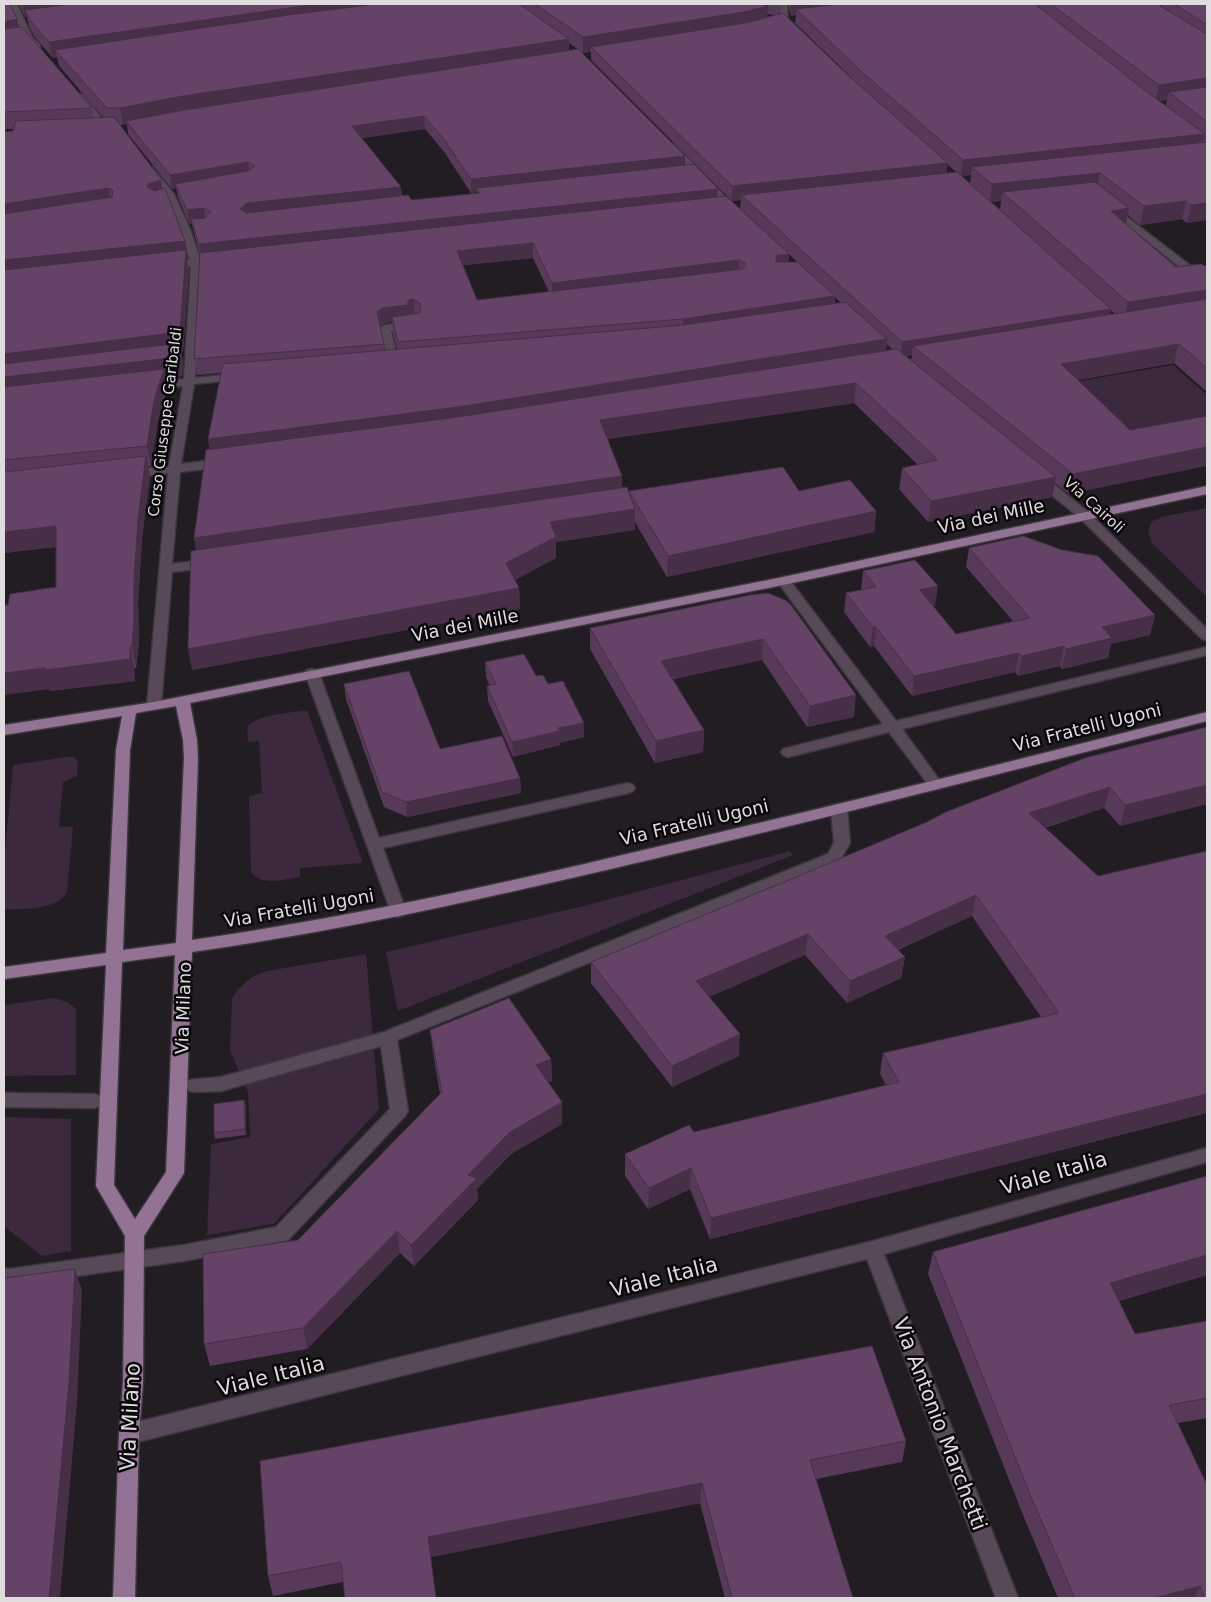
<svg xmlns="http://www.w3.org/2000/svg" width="1211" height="1602" font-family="'DejaVu Sans',sans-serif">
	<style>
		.green { fill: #3c293d }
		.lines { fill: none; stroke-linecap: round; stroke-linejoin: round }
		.minor-casing { stroke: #3c373d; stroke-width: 3 }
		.major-casing { stroke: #3c373d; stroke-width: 3 }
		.minor { fill: #584959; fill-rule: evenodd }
		.major { fill: #927393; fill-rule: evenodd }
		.wall { fill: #573a59; fill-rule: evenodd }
		.shaded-wall { fill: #472f48 }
		.building { fill: #654367; stroke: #472f48; fill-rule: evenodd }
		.labels { text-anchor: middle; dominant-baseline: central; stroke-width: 5; stroke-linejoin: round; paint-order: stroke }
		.far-street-label { font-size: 15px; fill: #dfdbdf; stroke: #0a080a }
		.street-label { font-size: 18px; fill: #dfdbdf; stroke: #0a080a }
		.near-street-label { font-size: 21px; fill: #dfdbdf; stroke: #0a080a }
	</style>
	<rect width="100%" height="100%" fill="#221c23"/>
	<path class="green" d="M1173,365L1207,395V432L1128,447L1062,384Z
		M1207,508V597L1152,543L1148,531L1151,522L1161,517Z
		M307,710L363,863L300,868V877C284,879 262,887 251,872L249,796L262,793L259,741L248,742L247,727C257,714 291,713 307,710Z
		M66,757H73L78,761L77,776L63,782L59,826L73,827L67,892C56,911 24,908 4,910V862L13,765Z
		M790,851L793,855L398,1011L386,952L584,906Z
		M366,954L379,1109L274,1224L207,1235L211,1144L250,1137L248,1092L230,1051L232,999L238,989L252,977L267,971Z
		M54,998L67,1002L76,1009V1075L4,1076V1005Z
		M4,1117L71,1119V1251L42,1256L4,1226Z"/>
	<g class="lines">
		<defs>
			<path id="minor" d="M9,4H17L32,37L40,45V49H34L24,38Z
				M779,4H787L788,23L781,21Z
				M80,94L83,95L109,127V131H103L77,99V95Z
				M672,144L675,145L737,209V213H731L669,149V145Z
				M149,166L152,167L174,194L190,229L200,259L218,257L223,260L218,263L201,265L195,378L241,373L247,376L241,379L194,384L181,464L223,459L229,463L223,467L180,472L172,564L211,559L217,563L211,567L172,572L161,706L159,709H149L147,706L168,473L130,478L124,474L130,470L169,466L183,386L147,389L141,386L147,383L184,379L191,266L169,268L164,265L169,262L190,260L180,229L165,195L144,169Z
				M1110,204L1204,276V280H1196L1107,209L1105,207Z
				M413,322L417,323L418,325L417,327L391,331L399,364L398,366H390L380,328L385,325Z
				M1037,473L1041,474L1088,512L1207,629V640L1202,639L1080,518L1033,480L1031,477Z
				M783,577L788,578L896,721L1207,647V655L902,729L943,785L941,788H931L889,732L788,757L783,755L781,752L783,749L883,724L777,581Z
				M312,669L317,670L319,673L379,838L628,783L633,785L635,788L633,791L628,793L383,848L406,911L404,915L398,917L392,915L305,673L307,670Z
				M839,804L844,805L847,809L850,843L839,862L397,1040L408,1111L405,1116L288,1240L184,1261L4,1286V1268L9,1269L184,1245L276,1227L390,1109L381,1046L221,1091L194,1092L188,1090L185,1085L188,1080L221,1077L384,1032L828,854L834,843L831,809L834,805Z
				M4,1093L94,1094L100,1096L103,1101L100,1106L94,1108L4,1107Z
				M1207,1148V1162L884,1254L1018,1598H996L867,1259L129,1444L122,1441L119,1434L122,1427L129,1424L873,1241Z"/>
			<path id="major" d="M1207,486V494L783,585L190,703L197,740L198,758L192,940C346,918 497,885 648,849C835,806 1021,759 1207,712V721C1023,768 838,815 653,859C500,895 347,930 192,952L184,1173L144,1236L143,1382L139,1434L135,1598H113L119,1434L123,1382L125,1236L96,1186L106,965L4,979V967L106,953L116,750L122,716L4,735V725L154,702L783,577ZM176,706L183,740L184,758L176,943L123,950L130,750L136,713ZM175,955L166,1172L135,1219L114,1185L122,962Z"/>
		</defs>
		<use href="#minor" class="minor-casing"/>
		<use href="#major" class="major-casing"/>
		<use href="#minor" class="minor"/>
		<use href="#major" class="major"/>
	</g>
	<path class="wall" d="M4,4L19,27L92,108L94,118L103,117L59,66L57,57L53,58L34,36L29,26L27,17H25L19,4H780L779,14L853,79L795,23L796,15L791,16L788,4H1159L1162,7L1161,4H1207V220L1187,223L1182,219L1140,225L1128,215L1126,224L1176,267H1207V392L1174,363L1078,380L1130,430L1069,494L1055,483L1052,497L928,522L899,489L902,468L918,465L854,403L608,439L622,488L629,494V491H799L876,511L874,532L667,577L635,522V530L556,542V558L515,580L519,588L520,609L192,670L196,550L210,449L208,439L221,373L197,375L194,359L200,255L194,233L192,224H189L178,197L176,188L172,189L128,134L127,124L120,125L163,189L185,241L188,259L187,260L189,269L183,351L181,352L183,362L182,376L165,378L167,389L158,420L151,466H148L150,477L142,538L138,601L139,642L136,668H134L135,681L50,691L8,605L56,587V547L4,553ZM767,14L775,15L767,17ZM569,43L583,53L591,52V60L732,201L741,200L740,209L717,197L569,51ZM1167,100L1166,106L1159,101ZM5,129H14L13,131L6,132ZM425,129L445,153L471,193L477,192V194L412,200L402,196L401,187L362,138ZM947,164L956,172L946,173ZM971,175L970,183L962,176ZM1001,201L1000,209L991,202ZM789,254L797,262H788ZM533,258L549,292L477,300L463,265ZM835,297L841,303H835ZM1111,310L1115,314L1110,315ZM392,322L393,333L397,349L385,350L384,344L380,326L385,323ZM887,344L892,349L886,350ZM912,355L911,360L906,356Z
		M969,548L1155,615L1150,635L1111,644L1108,658L1062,669L1060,666L1018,676L1015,672L912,696L874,646L870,647L844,612L846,593L861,590L863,571L935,606H933L956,634L1013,621L966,567Z
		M785,600L854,717L807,727L762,660L673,679L704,730L703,752L655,763L590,649V628Z
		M485,662L536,676L548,684L584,737L560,743V745L513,757L488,701L487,686H490L486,677Z
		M344,684L440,749L520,778L521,793L407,817L384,807L346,699Z
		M1207,727V804L1120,826L1104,808L1045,828L1207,1113L710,1239L690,1189L648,1209L625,1176V1154L694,1132L886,1085L880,1074L883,1053L1041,1017L972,916L898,950L905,957L901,978L847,1003L805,955L709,997L739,1056L672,1087L591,983V962Z
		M430,1030L551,1059L552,1081L548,1082L562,1102V1124L511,1154L477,1189L478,1200L414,1266L400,1253L307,1349L210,1366L204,1344L298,1240L440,1094L433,1052Z
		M246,1106V1135L215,1139L214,1133Z
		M1207,1176V1275L1119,1301L1135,1334L1207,1321V1418L1178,1423L1207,1598H1058L1025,1520L928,1274L933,1252Z
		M906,1441L902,1462L816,1479L853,1598H725L700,1503L431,1557L343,1582L273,1596L268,1576L260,1461Z"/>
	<path class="shaded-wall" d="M22,4H132L25,10L27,17H25Z
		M279,4H439L55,50L57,57L53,58L49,42Z
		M791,4H909L796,9V15L791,16Z
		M768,6L767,21L591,47V52L583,53V37Z
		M17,19L20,35L4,39V22Z
		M569,39V55L126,121L127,124L123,125L120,108L183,96Z
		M1207,78V94L1169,92L1167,100L1155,102L1159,85Z
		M424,116L425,129L354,139L352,126Z
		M4,123L7,138L4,142Z
		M1205,134L1201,150L972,167L971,175L961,176L963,160Z
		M685,156V170L477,188V192L471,193V179Z
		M248,162L250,175L175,184L176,188L172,189L170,175Z
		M948,163L946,178L741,195V200L732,201V186Z
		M1100,173L1097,191L1002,192L1001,201L990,202L992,184Z
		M161,180L164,198L147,187L148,184Z
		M401,187L402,200L242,223L240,209L247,203Z
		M108,188L112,206L4,223V204Z
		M718,189L717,203L201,258L199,244Z
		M1186,201L1182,219L1140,225L1144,206Z
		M1207,203V220L1187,223L1191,205Z
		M204,208L206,222L191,219L192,224H189L187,210Z
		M1129,208L1125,227L1111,211Z
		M185,241L188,259L187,260L189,269L183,351L181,352L183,362L182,376L165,378L167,389L158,420L151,466L147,446L4,397V260Z
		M533,243V258L458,266L457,251Z
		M789,254L788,269L775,271L776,256Z
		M739,260L738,275L552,298V283Z
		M1207,290V306L1124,321L1128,302Z
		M835,296L834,312L683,334V319Z
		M413,299L415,314L392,317V322L385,323L378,327L377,312L383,308Z
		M1111,309L1108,324L913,346L912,355L901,357L902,342Z
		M887,339L885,359L211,459L208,439Z
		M1179,344L1174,363L1057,383L1061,364Z
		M856,383L854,403L600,440V420Z
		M1207,447V466L1069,494L1073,474Z
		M146,456L150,477L142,538L138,601L139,642L136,668L132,646L134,580L138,518Z
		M622,476V496L197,558L194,538Z
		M1056,477L1052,497L928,522L931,501Z
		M635,509V530L556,542V558L507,584L506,563L550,522Z
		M876,511L874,532L667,577L668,556Z
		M56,526L61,546L4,553V532Z
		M938,586L935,606L917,609L920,590Z
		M519,588L520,609L192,670L188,649Z
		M1155,615L1150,635L1111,644L1108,658L1062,669L1066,649L1102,627Z
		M873,627H876L874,646L870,647Z
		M763,639L762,660L661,682V661Z
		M130,646L134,668L135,681L50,691V689L4,695V673Z
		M1064,646L1060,666L1018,676L1022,656Z
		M1019,653L1015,672L912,696L914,676Z
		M856,695L854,717L807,727L810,706Z
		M584,723V737L560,743V745L513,757L512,742L558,728Z
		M704,730L703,752L655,763L656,741Z
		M520,778L521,793L407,817L406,802Z
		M1207,785V804L1120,826L1125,805Z
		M1110,787L1104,808L1024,834L1029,813Z
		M976,895L972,916L881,957L885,936Z
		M808,934L805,955L695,1003L696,981Z
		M905,957L901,978L847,1003L850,981Z
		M740,1034L739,1056L672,1087V1066Z
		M551,1059L552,1081L537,1087L536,1065Z
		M1207,1094V1113L710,1239L711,1218Z
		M244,1100L246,1106V1135L245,1129Z
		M562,1102V1124L511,1154L477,1189L478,1200L414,1266L411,1245L468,1175L510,1132Z
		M691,1168L690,1189L648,1209L649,1188Z
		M397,1231L400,1253L307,1349L303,1328Z
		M1207,1255V1275L1103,1305L1110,1283Z
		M75,1269L82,1290L77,1403L60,1598H49Z
		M702,1483L700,1503L431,1557L428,1537Z
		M1200,1586L1194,1598H1154Z"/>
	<path class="building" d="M4,4H10L17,19L4,22Z
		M71,4H317L49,42L30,20L25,10Z
		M377,4H519L569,39L183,96L120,108H107L55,50L289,15Z
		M535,4H757L768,6L744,12L583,37Z
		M840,4H1035L1151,95L1205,134L963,160L861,71L796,9Z
		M1051,4H1159L1160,6L1207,34V78L1159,85Z
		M1175,4H1207V25Z
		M783,13L852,79L948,163L732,186L591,47L746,23Z
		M22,27L92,108L4,112V29Z
		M578,49L685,156L471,179L444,139L424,116L352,126L401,187L247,203L240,209L247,213L408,195L412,200L480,193L477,188L694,164L718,189L199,244L191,219L205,218L211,212L204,208L187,210L175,184L248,171L255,166L248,162L170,175L126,121L184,110Z
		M1207,87V122L1169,92Z
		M114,117L160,178L161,180L148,184L147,187L154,191L165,188L185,241L4,260V214L112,197L113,190L108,188L4,204V132L13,131L16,121Z
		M1207,142V203L1191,205L1186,201L1144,206L1100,173L992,184L972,167Z
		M957,172L1111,309L902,342L741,195Z
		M1095,182L1129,208L1111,211L1176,267L1201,264L1207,267V290L1128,302L1002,192Z
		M726,196L789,254L776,256V262H797L835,296L683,319L398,342L392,317L420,313L421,304L413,299L409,300L407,305L383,308L377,312L384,344L194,359L200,253ZM533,243L552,283L739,260L746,264L743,269L477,300L457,251Z
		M186,250L180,332L4,354V270Z
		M1207,299V368L1179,344L1061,364L1130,430L1207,416V447L1073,474L913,346Z
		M845,302L887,339L458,407L208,439L223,364L684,325Z
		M180,343L179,357L4,377V364Z
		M897,349L1056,477L931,501L902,468L938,460L856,383L600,420L622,476L194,538L206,450L458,417Z
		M164,369L154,400L147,446L4,460V387Z
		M146,456L138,518L134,580V621L132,646H130V659L45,670V668L4,673V605H8L10,594L56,587V526L4,532V472Z
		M783,467L799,491L850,480L876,511L668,556L629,491Z
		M627,487L635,509L550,522L556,537L506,563L519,588L188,649L191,551Z
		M1023,536L1062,550L1098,556L1155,615L1102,627L1112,638L1066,649L1064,646L1022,656L1019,653L914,676L876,627H873L846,593L876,587L863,571L915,560L938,586L920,590L956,634L1030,618L969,548Z
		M768,593L785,600L791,605L856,695L810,706L763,639L661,661L704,730L656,741L590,628L750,595Z
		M524,654L536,676L543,675L548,684L563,681L584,723L558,728L560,731L512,742L487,686L496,684L485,662Z
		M409,671L440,749L502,736L520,778L406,802L382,792L344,684Z
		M1207,727V785L1125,805L1110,787L1029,813L1098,876L1207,851V1094L711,1218L691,1168L649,1188L625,1154L689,1125L694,1132L899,1082L883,1053L1059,1013L976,895L885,936L905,957L850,981L808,934L696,981L740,1034L672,1066L591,962L801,875L927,822L946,812L1085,758Z
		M509,998L551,1059L536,1065L562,1102L510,1132L468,1175L477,1178L411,1245L397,1231L303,1328L204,1344L203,1254L298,1240L442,1092L430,1030Z
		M244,1100L245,1129L214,1133V1104Z
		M1207,1176V1255L1110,1283L1135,1334L1207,1321V1398L1169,1405L1207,1485V1598H1205L1200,1586L1154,1598H1075L1032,1499L933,1252Z
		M75,1269L69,1382L49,1598H4V1278Z
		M872,1346L906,1441L810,1460L853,1598H732L702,1483L428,1537L436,1598H345L341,1562L268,1576L260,1461Z"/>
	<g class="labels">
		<g class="far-street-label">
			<text transform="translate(165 422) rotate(-83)">Corso Giuseppe Garibaldi</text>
			<text transform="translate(1094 505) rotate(42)">Via Cairoli</text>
		</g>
		<g class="street-label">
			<text transform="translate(991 516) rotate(-12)">Via dei Mille</text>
			<text transform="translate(465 625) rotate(-11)">Via dei Mille</text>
			<text transform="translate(1087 727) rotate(-14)">Via Fratelli Ugoni</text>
			<text transform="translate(694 822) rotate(-13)">Via Fratelli Ugoni</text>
			<text transform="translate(299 908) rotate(-10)">Via Fratelli Ugoni</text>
			<text transform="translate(183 1008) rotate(-88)">Via Milano</text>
		</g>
		<g class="near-street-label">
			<text transform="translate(1054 1173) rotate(-16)">Viale Italia</text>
			<text transform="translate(664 1277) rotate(-14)">Viale Italia</text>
			<text transform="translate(271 1376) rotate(-14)">Viale Italia</text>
			<text transform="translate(130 1417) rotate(-87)">Via Milano</text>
			<text transform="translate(940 1424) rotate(69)">Via Antonio Marchetti</text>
		</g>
	</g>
	<rect width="1211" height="1602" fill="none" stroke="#dfdbdf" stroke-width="10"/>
</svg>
